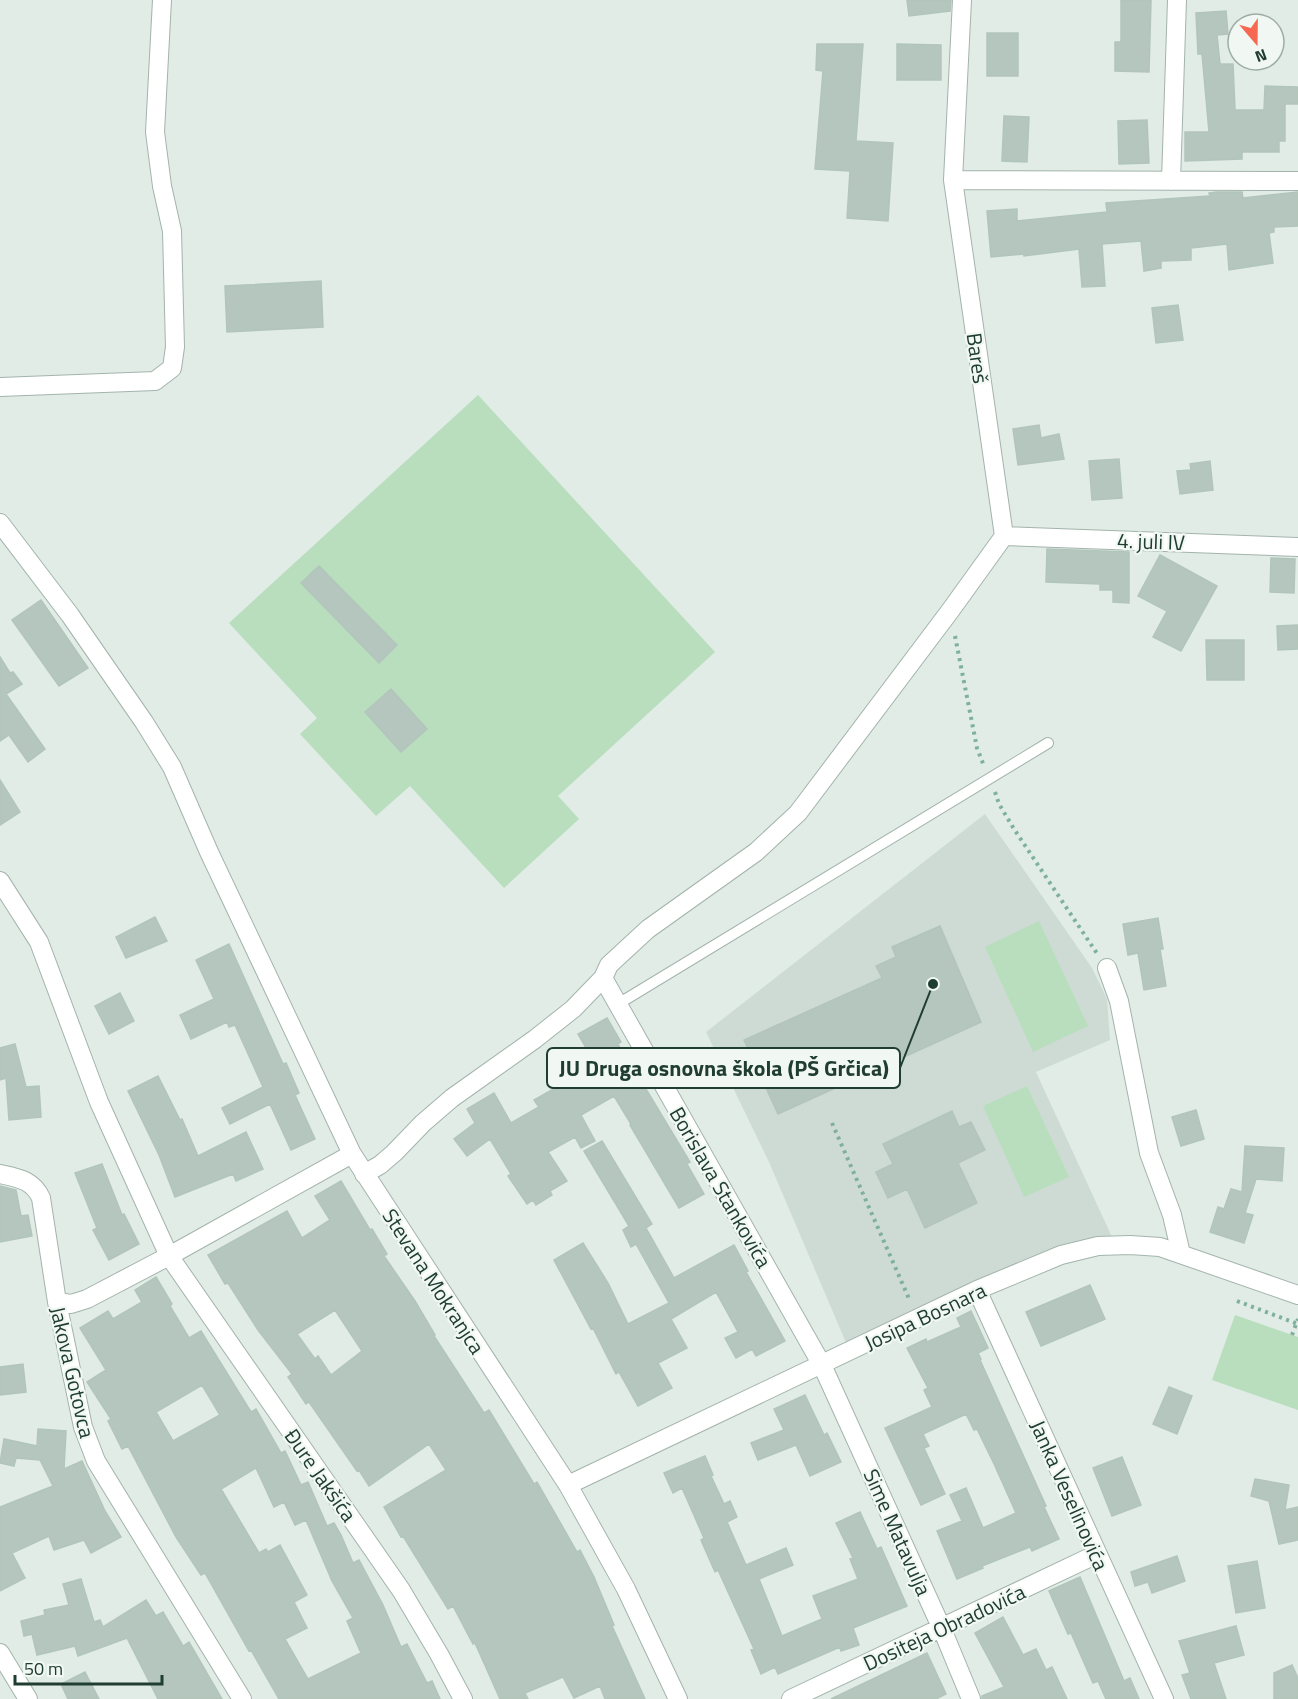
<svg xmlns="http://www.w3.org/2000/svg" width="1298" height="1699" font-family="'Titillium Web',sans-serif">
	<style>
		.built { fill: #cedbd4 }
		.green { fill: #b8debe }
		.building { fill: #b5c6be; stroke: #b2c5bb; stroke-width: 1.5; fill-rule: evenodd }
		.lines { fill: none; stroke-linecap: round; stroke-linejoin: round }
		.lane-casing { stroke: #a3b4ac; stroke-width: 12 }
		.street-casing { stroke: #a3b4ac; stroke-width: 20 }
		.path { stroke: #7fb09b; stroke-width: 4; stroke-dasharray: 3 4.5; stroke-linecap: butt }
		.lane { stroke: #fff; stroke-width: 10 }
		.street { stroke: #fff; stroke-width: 18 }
		.labels { text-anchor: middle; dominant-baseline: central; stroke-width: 4.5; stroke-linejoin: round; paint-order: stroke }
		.street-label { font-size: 21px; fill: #203d32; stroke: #f1f8f3 }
		.leader { fill: none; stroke: #203d32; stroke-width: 2 }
		.callout-dot { fill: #203d32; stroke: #f1f8f3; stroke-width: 2 }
		.callout { fill: #f1f8f3; stroke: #203d32; stroke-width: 2 }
		.callout-label { font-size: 22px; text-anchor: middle; font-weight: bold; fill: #203d32 }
	</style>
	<rect width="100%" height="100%" fill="#e0ece5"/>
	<path class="built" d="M985,814L1092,968L1107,999L1110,1040L1036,1072L1112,1237L1068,1243L847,1345L769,1162L706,1032Z"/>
	<path class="green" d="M478,395L715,652L558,796L579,819L504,888L410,786L376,816L300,734L317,718L229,623Z
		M1039,921L1088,1026L1033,1052L985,947Z
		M1027,1086L1069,1177L1024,1197L983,1106Z
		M1235,1315L1298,1337V1410L1212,1380Z"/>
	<path class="building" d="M907,0H951L950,11L909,16Z
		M1121,0H1151L1149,72L1115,71V42H1121Z
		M1226,11L1228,34L1217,35L1220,64H1233L1235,110H1264L1265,86L1298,87V104H1285V141H1279V152H1242V159L1185,161V132H1209L1202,54H1198L1196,13Z
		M987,33H1018V76H987Z
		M817,44H863L856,141L893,143L888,221L847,218L850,171L815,169L823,71L816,70Z
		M897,44L941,45V80H897Z
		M1004,116L1029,117L1027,162L1002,161Z
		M1147,120L1149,163L1119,164L1118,121Z
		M1216,192H1242L1243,198L1298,192V226L1274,227V232L1269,233L1273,263L1229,270L1227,244L1191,248V260L1161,261V268L1144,271L1141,241L1102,244L1105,286L1082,287L1079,249L1024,256V254L991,257L987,211L1017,209V221L1107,212L1106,203L1210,196L1209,193Z
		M321,281L323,327L227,332L225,286Z
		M1178,305L1183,340L1156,343L1152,308Z
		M1039,425L1041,438L1059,434L1064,459L1018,465L1013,429Z
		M1119,459L1122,498L1092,500L1089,461Z
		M1210,461L1213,490L1180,494L1177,471L1191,470L1190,464Z
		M1047,549L1129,552V603L1113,602V590H1100V584L1046,582Z
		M1160,555L1217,586L1181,651L1153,637L1167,611L1138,596Z
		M1271,558L1295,559L1294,593L1270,592Z
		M319,566L397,645L379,663L301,583Z
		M41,600L88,668L59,686L12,620Z
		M1298,625V649L1278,650L1277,626Z
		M1206,640H1244V680H1207Z
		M0,657L10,673L13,672L22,684L6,694L45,749L28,762L9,735L0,741Z
		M391,689L427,729L401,752L365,712Z
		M0,780L20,812L0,825Z
		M155,917L167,941L126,958L116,937Z
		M1158,918L1163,949H1160L1166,986L1144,990L1138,953L1128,955L1123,924Z
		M940,926L981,1022L778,1114L744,1040L882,978L876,966L896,957L892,947Z
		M229,944L283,1064L286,1063L299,1093L295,1095L315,1139L291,1150L270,1104L230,1124L222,1108L263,1087L235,1025L229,1027L227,1022L191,1039L180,1015L214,999L196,960Z
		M120,993L134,1021L109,1034L95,1006Z
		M607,1018L621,1042L618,1044L644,1090L646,1089L690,1162L687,1164L704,1194L679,1208L630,1125L631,1124L614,1096L581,1115L595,1141L581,1148L575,1137L548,1152L567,1181L550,1191L552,1195L536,1205L533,1200L527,1204L508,1176L511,1174L490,1139L467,1156L454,1139L475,1123L467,1109L494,1093L511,1123L539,1107L534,1100L596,1065L578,1034Z
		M15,1044L26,1087L39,1086L41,1117L9,1120L6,1078L0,1080V1048Z
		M158,1076L180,1120L182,1119L198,1156L246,1132L263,1169L236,1181L233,1174L175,1197L159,1155L128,1091Z
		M1196,1110L1204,1139L1181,1146L1172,1117Z
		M952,1111L959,1127L971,1122L985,1150L958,1163L977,1203L925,1228L907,1189L888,1198L876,1172L893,1164L883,1144Z
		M602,1141L652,1224L646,1228L674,1278L734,1245L748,1271L746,1272L785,1341L756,1356L752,1349L736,1358L725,1338L738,1332L716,1292L671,1319L687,1348L658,1363L672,1388L638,1406L619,1372L616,1374L593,1328L591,1329L554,1260L583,1243L608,1283L628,1324L669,1303L636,1244L631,1247L623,1230L629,1226L584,1151Z
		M1245,1146L1284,1148L1282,1181L1256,1179L1245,1213L1253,1215L1244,1243L1210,1232L1218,1207L1224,1209L1231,1189L1242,1192Z
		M102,1164L122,1215L124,1214L139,1244L109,1260L93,1230L97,1228L75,1173Z
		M341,1181L370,1230L372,1229L387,1254L384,1256L415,1301L435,1335L434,1336L484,1413L489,1410L534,1484L537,1482L577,1552L580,1550L594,1577L614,1625L612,1626L645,1699H605L600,1686L574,1698L563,1677L525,1693L528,1699H500L475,1643L473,1644L453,1606L448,1609L403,1536L401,1537L384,1507L446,1470L429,1444L369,1486L359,1470L357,1471L309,1402L306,1404L288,1377L292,1374L258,1330L228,1283L225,1284L208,1255L287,1211L302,1238L330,1220L315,1196ZM335,1310L362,1351L331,1375L318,1356L315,1359L297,1334Z
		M0,1186L16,1190L21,1216L28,1215L32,1236L0,1242Z
		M156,1277L172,1304L170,1306L189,1338L201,1331L251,1412L256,1409L281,1453L285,1451L301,1485L308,1482L327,1526L334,1523L341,1535L353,1563L359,1560L383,1605L401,1647L407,1644L427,1683L432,1681L440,1699H279L251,1650L249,1651L205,1573L201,1575L176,1537L128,1446L122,1449L108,1421L111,1419L87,1382L106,1370L80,1328L108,1311L113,1319L142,1302L135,1290ZM202,1385L220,1415L173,1441L156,1412ZM256,1468L274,1507L284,1502L295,1525L306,1520L332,1581L353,1618L347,1621L361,1653L308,1679L285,1639L307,1628L294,1602L307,1595L280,1545L268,1552L266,1549L259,1553L221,1489Z
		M1090,1285L1105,1319L1041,1346L1026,1312Z
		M971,1311L988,1348L978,1353L981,1359L980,1360L1046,1506L1044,1507L1059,1539L1032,1551L1030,1547L982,1566L983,1568L957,1579L937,1531L962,1521L950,1495L966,1488L983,1528L1016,1513L995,1466L977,1429L974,1430L966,1414L923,1434L929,1446L924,1448L945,1494L921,1505L885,1428L932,1407L924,1390L928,1388L907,1348L926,1339L927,1342L961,1327L957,1318Z
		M23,1364L26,1392L0,1395V1367Z
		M1169,1387L1192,1396L1177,1434L1153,1424Z
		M805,1395L824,1435L827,1433L841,1462L810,1476L796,1445L758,1460L751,1443L784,1430L774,1409Z
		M38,1429L66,1431L64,1469L82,1461L105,1511L121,1537L91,1553L84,1540L54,1550L49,1536L12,1553L25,1578L0,1591V1507L53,1486L40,1460L16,1458L14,1466L0,1463L4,1439L37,1446Z
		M705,1456L713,1475L711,1476L724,1504L730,1501L737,1517L727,1522L746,1565L786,1548L793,1565L759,1579L782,1636L822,1619L813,1596L858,1579L850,1559L853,1558L836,1523L860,1512L877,1549L881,1547L907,1606L853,1628L859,1645L841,1651L840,1647L778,1674L775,1667L761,1674L751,1650L754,1649L718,1570L715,1572L701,1540L704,1538L682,1488L673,1493L664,1473Z
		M1122,1457L1141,1505L1112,1516L1093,1468Z
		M1255,1479L1289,1485L1285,1510L1298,1507V1540L1279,1544L1269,1501L1251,1496Z
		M1177,1556L1185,1581L1152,1593L1148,1582L1135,1586L1131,1572Z
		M1257,1561L1265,1608L1236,1613L1228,1566Z
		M1080,1577L1124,1681L1130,1678L1139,1699H1106L1098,1681L1093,1683L1071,1633L1068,1634L1049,1591Z
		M81,1579L94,1622L100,1620L103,1627L146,1600L156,1616L163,1612L183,1646L189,1642L222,1699H158L127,1638L78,1656L75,1646L37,1655L32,1634L24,1636L21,1621L45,1615L44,1610L69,1605L63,1584Z
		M1003,1617L1023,1655L1036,1649L1046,1670L1052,1667L1067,1699H982V1696L1004,1687L975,1633Z
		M1236,1626L1244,1655L1214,1663L1226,1699H1191L1182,1675L1190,1673L1179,1641Z
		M927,1653L946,1694L936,1699H831Z
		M1292,1665L1298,1678V1699H1274V1673Z
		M85,1672L99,1699H68L61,1684Z"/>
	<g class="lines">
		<defs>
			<path id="lane" d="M618,1004L1048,743"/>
			<path id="street" d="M962,0L953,180L1004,536
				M953,180L1298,181
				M1171,181L1177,0
				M0,387L155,381L172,368L175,347L172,231L162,186L155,132L162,0
				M0,523L70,615L144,722L172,767L209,852L352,1154L568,1485L626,1589L678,1699
				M1004,536L1298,547
				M0,881L39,942L99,1102L169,1256L352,1154
				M1107,968L1119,1001L1149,1153L1172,1215L1181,1254
				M603,978L822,1365L942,1629L971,1699
				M0,1174C18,1178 33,1180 41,1198L57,1302L83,1427L96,1461L242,1699
				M364,1174L380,1165L394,1153L423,1123L452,1098L535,1039L573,1009L603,978L609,965L648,929L756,852L798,813L950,611L1004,536
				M977,1290L1164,1699
				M57,1302L71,1304L87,1299L169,1256L401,1590L439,1654L463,1699
				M568,1485L977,1290L1061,1255L1098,1246L1130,1245L1160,1247L1298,1295
				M0,1653L28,1699
				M791,1699L1097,1554"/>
		</defs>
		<use href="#lane" class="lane-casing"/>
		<use href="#street" class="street-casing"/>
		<path class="path" d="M955,636L977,748L984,766
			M995,792L999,804L1014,829L1098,955
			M832,1123L910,1301
			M1237,1301L1298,1324
			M1292,1335L1298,1319"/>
		<use href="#lane" class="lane"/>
		<use href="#street" class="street"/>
	</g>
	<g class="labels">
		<g class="street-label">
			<text transform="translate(978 358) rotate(82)">Bareš</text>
			<text transform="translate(1151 541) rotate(2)">4. juli IV</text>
			<text transform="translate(721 1187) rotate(60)">Borislava Stankovića</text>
			<text transform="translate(434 1281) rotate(57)">Stevana Mokranjca</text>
			<text transform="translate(925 1316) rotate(-25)">Josipa Bosnara</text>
			<text transform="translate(73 1372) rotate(77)">Jakova Gotovca</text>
			<text transform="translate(321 1475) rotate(55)">Đure Jakšića</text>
			<text transform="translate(1070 1495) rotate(66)">Janka Veselinovića</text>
			<text transform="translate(898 1532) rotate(66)">Sime Matavulja</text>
			<text transform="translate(944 1627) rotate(-25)">Dositeja Obradovića</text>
		</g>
	</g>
	<path class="leader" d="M933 984L900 1068"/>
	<circle class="callout-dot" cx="933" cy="984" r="6"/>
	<rect class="callout" x="547" y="1048" width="353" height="40" rx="6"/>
	<g class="callout-label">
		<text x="724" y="1076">JU Druga osnovna škola (PŠ Grčica)</text>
	</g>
	<g transform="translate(1256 42) rotate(160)"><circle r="28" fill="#f1f8f3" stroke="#9dada6" stroke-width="1.5"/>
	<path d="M0-4.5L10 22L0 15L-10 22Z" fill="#f76852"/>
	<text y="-9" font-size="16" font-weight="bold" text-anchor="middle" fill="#203d32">N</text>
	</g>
	<path d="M15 1675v9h147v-9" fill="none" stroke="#203d32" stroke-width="3"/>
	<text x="24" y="1675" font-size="18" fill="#203d32" stroke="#f1f8f3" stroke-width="4.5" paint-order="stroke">50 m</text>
</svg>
